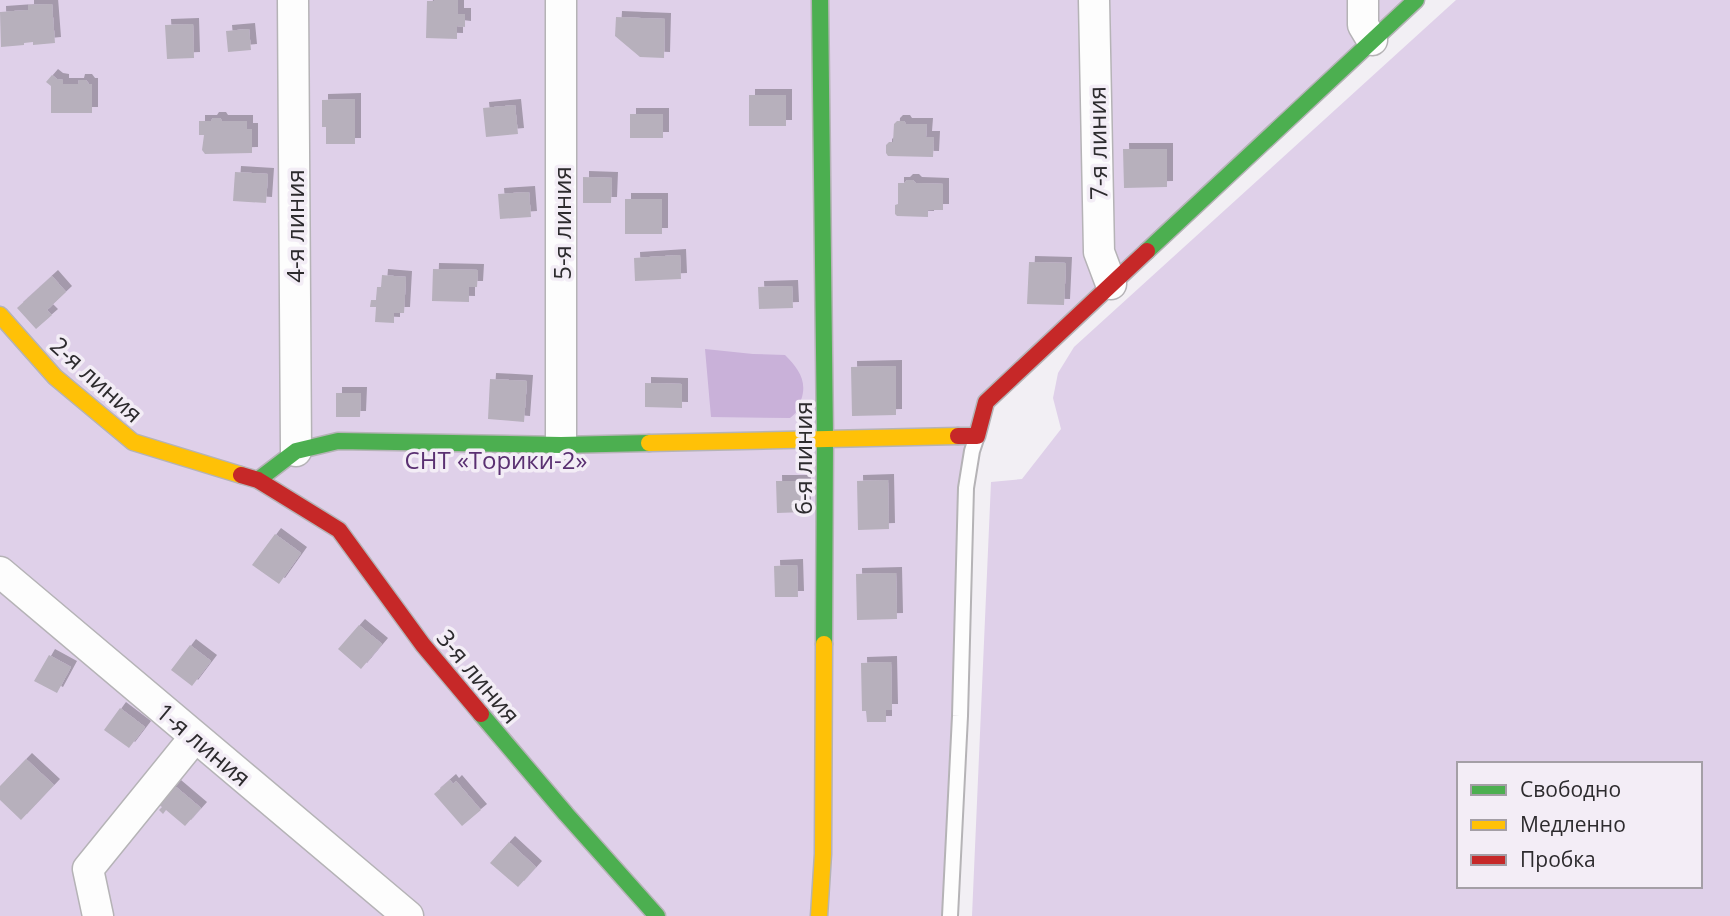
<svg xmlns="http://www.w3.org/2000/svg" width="1730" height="916" font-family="'Open Sans',sans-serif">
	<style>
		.green { fill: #dfd0e9; fill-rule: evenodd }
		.water { fill: #c9b1d9 }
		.building { fill: #b7b0bc; filter: url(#shadow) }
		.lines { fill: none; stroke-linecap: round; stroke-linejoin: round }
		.lane-casing { stroke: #b5b3b6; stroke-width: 18 }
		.street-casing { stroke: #b5b3b6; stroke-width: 33 }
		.fast-casing { stroke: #b5b3b6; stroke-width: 19 }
		.slow-casing { stroke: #b5b3b6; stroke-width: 19 }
		.jam-casing { stroke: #b5b3b6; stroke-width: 19 }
		.lane { stroke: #fdfdfd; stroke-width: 14 }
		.street { stroke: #fdfdfd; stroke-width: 30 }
		.fast { stroke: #4caf50; stroke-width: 16 }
		.slow { stroke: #ffc107; stroke-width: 16 }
		.jam { stroke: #c62828; stroke-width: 16 }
		.labels { text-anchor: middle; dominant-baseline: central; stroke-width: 7; stroke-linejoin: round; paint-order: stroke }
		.street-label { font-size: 24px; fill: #2d2b2e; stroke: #f3edf6 }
		.park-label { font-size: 24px; fill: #5a3072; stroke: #f3edf6 }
	</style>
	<defs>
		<filter id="shadow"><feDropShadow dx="6" dy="-6" stdDeviation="0" flood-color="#0004"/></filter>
	</defs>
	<rect width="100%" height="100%" fill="#f2eff4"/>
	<path class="green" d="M0,0H1416L986,402L972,451L950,916H0Z
		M1456,0H1730V916H972L991,482L1022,479L1061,429L1053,398L1058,373L1074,347ZM1459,764H1700V886H1459Z"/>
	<path class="water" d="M705,349L753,354L785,355C798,368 808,381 801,400C799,408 797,413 790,418L711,417Z"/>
	<path class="building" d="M434,0H458V14H465V27L457,26V39L426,38L427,1H434Z
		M52,4L55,43L33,45V42L24,43V45L1,47L0,12L28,10V5Z
		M616,17L665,19L664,58L640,57L615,36Z
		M193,24L194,58L167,59L165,25Z
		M249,29L251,50L228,52L226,31Z
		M52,75L57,79L63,80V84H78L79,80H86L89,84H92V113H51V86L46,82Z
		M749,95H786V126H749Z
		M355,99V144H326V127H322V100Z
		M515,105L518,134L486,137L483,108Z
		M630,114H663V138H630Z
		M213,118H220L222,121H247V129H252V153L205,154L202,150L204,135H199V121H211Z
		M897,121H904L906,124H927L926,137H934L933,157L888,156L886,153V145L889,142H893L894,124Z
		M1123,149H1167V187L1124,188Z
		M235,172L268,174L266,203L233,201Z
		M583,177L612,178L611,203H583Z
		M907,180H913L916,183L943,184V210H928V217L897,216L895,214V205L898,204V183H904Z
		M529,192L531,217L500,219L498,194Z
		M625,199H662V234H625Z
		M680,255L681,279L635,281L634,258Z
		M1029,262L1066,263L1064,305L1027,304Z
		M433,269L478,270L477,287H469V302L432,301Z
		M382,275L406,277L404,313H394V323L375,322L376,307H370L371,300H376L377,287H381Z
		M52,276L66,292L47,310L52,315L36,329L17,308Z
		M792,286L793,308L759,309L758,287Z
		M896,366V415L852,416L851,367Z
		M490,379L527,381L524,422L488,419Z
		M645,383L682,384V408L645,407Z
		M336,393H361L360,417H336Z
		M888,480L889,529L858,530L857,481Z
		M776,481H805V512L777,513Z
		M275,534L301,553L279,584L252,565Z
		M797,565L798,597H775L774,566Z
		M896,573L897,619L857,620L856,574Z
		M359,625L382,644L361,669L338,649Z
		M190,645L211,661L192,686L171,670Z
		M49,655L71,667L57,693L34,681Z
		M891,662L892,710H886V722H867L866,711H862L861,663Z
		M120,708L145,727L129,748L104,730Z
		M26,759L54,785L21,820L0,800V786Z
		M450,780L453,784L456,781L481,810L462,826L434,794Z
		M175,786L201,808L185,826L166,810L163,814L159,810L162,807L159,805Z
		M509,842L536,867L518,887L490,863Z"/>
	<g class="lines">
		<defs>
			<path id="lane" d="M950,916L960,716L966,488L972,451L976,439"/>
			<path id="street" d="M293,0L296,451
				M1094,0L1099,252L1111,284
				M1363,0V25L1372,40
				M561,445V0
				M0,572L408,916
				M98,916L88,869L195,737"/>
			<path id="fast" d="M820,0L825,438L824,644
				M1147,251L1416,0
				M258,480L296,451L338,441L561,445L649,443
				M481,714L566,814L657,916"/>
			<path id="slow" d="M0,315L55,377L133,442L241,475
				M649,443L958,436
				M819,916L823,854L824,644"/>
			<path id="jam" d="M958,436H977L986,402L1147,251
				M241,475L258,480L339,530L423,645L481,714"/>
		</defs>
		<use href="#lane" class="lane-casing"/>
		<use href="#street" class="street-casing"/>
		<use href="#fast" class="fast-casing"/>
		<use href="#slow" class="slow-casing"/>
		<use href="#jam" class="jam-casing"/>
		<use href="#lane" class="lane"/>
		<use href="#street" class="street"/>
		<use href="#fast" class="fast"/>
		<use href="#slow" class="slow"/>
		<use href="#jam" class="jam"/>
	</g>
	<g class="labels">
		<g class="street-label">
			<text transform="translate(1097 143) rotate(-91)">7-я линия</text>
			<text transform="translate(561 223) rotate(-90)">5-я линия</text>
			<text transform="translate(294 226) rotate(-90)">4-я линия</text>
			<text transform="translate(97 379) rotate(42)">2-я линия</text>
			<text transform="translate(802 458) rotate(-90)">6-я линия</text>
			<text transform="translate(479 676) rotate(50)">3-я линия</text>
			<text transform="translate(204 744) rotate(40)">1-я линия</text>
		</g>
		<g class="park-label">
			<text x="496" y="459">СНТ «Торики-2»</text>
		</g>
	</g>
	<rect x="1457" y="762" width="245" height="126" fill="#f3edf6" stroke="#a49fa6" stroke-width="2"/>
	<rect x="1471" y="785" width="35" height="10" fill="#4caf50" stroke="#a49fa6" stroke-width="2"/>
	<text x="1520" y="797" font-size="21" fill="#2d2b2e">Свободно</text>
	<rect x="1471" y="820" width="35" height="10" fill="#ffc107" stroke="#a49fa6" stroke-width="2"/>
	<text x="1520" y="832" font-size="21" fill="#2d2b2e">Медленно</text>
	<rect x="1471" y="855" width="35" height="10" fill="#c62828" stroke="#a49fa6" stroke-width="2"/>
	<text x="1520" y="867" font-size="21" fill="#2d2b2e">Пробка</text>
</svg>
